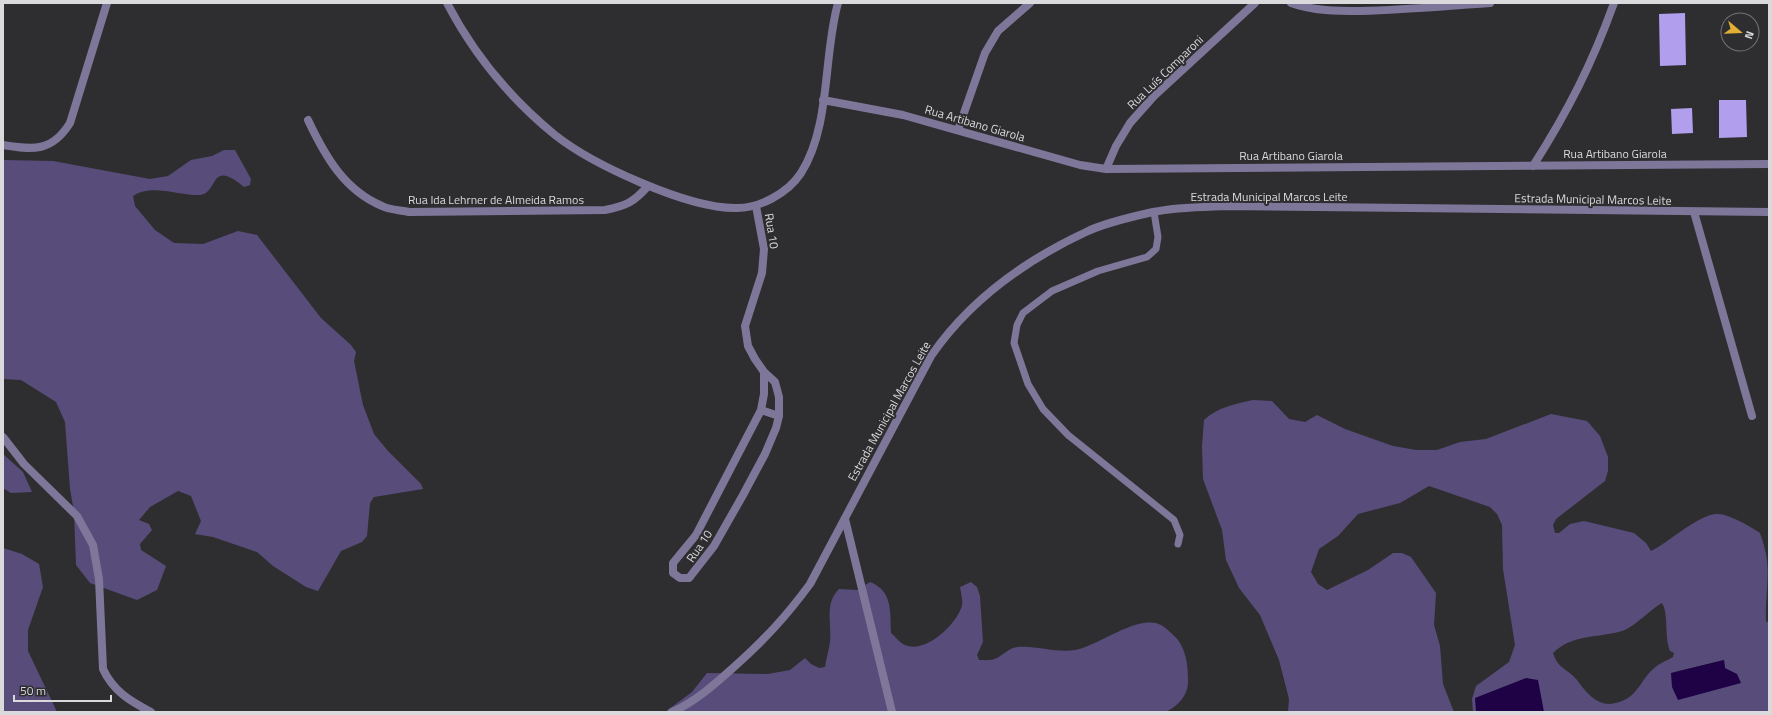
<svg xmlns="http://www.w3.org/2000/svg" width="1772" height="715" font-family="'Titillium Web',sans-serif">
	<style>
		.green { fill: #584d7a; fill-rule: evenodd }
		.water { fill: #1f0145 }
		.building { fill: #b19eed }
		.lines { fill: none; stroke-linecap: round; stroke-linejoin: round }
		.service { stroke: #7f7799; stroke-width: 7 }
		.minor { stroke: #7f7799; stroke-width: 8 }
		.tertiary { stroke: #7f7799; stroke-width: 8 }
		.labels { text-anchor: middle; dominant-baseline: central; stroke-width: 4; stroke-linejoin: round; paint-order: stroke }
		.street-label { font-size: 12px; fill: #dadadc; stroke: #2e2e31 }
	</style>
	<rect width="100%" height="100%" fill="#2e2e31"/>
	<path class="green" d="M224,150H235L251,179L250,185L244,187C209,158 219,193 200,195C179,196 152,183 133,196L135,206L155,230L174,243L203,244L238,231L257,235L321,318L351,345L356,352L354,361L363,405L374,434L388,451L421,484L423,489L374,497L370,503L367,536L362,542L341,551L318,591L306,587L273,566L257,552L213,537L195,534L201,521L191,496L178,491L150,507L139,520L149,524L152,530L140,544L141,550L166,566L157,590L137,600L90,583L76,565L74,512L70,489L65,422L56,402L21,380L3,379V160L53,161L150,179L168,176L191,160L212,156Z
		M1253,400L1272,401L1289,419L1305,422L1317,415L1345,429L1393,446L1416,450H1437L1460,442L1486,439L1551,414L1587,421L1600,436L1608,457V471L1605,481L1556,519L1553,525L1555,533H1559L1570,524L1584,521L1634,533L1646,543L1651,551C1668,543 1700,513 1718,514C1729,514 1751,527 1760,533C1763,542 1766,551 1767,561C1769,581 1765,601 1766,621L1769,623V712H1473L1472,699L1476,686L1509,662L1515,645L1503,569L1502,525L1497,514L1490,507L1429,486L1400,503L1358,514L1338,536L1319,549L1311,572L1318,584L1327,590L1368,570L1393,553H1402L1411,557L1436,593L1434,625L1440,646L1443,684L1454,712H1288L1289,699L1279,660L1260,615L1239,588L1226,560L1222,530L1203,479L1202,446L1204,420C1218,407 1235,404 1253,400ZM1662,603C1669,614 1664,635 1670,651L1674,653L1673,657C1666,661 1658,664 1652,670C1644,677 1638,692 1628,698C1603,712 1591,699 1577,680C1567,668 1558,669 1553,653C1572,634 1598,638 1622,631C1633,628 1651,609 1662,603ZM1724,660L1725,668L1671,673Z
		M3,454L23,472L32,492L11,493L3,488Z
		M3,548L22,554L39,564L43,587L28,630V651L57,712H3Z
		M870,582C893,591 890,612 891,633C895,636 899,642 903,644C924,656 956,625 962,606C963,601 961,593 960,587L971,582L977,587L980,596L983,642L977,655L979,660C984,660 992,661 997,658C1004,654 1009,648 1018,647C1035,645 1055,653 1075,650C1098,646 1139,613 1161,625C1165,627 1168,630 1171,633C1185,644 1188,662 1188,679C1189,695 1178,706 1166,712H665L692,692L707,673L768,674L790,670L805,658L811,664L819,668L825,667C826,659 829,650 830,642C832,623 824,604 839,589L857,590Z"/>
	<path class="water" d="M1724,660L1725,668L1737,674L1741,683L1678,700L1672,687L1671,673Z
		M1526,678L1538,680L1544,712H1476L1475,698Z"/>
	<path class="building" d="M1685,13L1686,65L1660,66L1659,14Z
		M1719,100H1746L1747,137L1719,138Z
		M1692,108L1693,133L1672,134L1671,109Z"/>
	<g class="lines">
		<path class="service" d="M1154,212L1158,237L1156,249L1147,257L1098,271L1052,291L1023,313L1017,325L1014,343L1028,384L1043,409L1068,435L1174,520L1180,535L1178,544"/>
		<path class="minor" d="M447,3C473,53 511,99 555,135C593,165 687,208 735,208C759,209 788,193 801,173C831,126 823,56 838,3
			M1291,3C1313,11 1338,11 1361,11C1404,10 1447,6 1490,3
			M823,100L903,115L1080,165L1106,169L1769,164
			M308,120C325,156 344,190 382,206C390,210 400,210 409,212L605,210C626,206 634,202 648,186
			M958,130L985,53L998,31L1030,3
			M3,145C33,150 52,152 70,123L107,3
			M1533,166C1568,111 1592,64 1614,3
			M1106,169L1116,146L1130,123L1154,96L1255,3
			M756,206L764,249L762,273L745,326L748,346L755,359L764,372L775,382L779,397V416L776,428L765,454L743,495L714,546L689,578H680L673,573V563L696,535L761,410L764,394V372
			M1694,212L1752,416
			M761,410L779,416
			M845,519L892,712"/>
		<path class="tertiary" d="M3,437L24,464L77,516L93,545L99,579L103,669C113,691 130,701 151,712
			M672,712C695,702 715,684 734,667C764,640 785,618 810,584L931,356C969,301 1026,260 1086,232C1102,224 1135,216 1153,212C1177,207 1202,207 1226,206L1769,212"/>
	</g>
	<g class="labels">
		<g class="street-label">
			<text transform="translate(1165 72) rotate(-44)">Rua Luís Comparoni</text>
			<text transform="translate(975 123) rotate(16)">Rua Artibano Giarola</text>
			<text x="1615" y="153">Rua Artibano Giarola</text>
			<text x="1291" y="155">Rua Artibano Giarola</text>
			<text x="1269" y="196">Estrada Municipal Marcos Leite</text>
			<text x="496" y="199">Rua Ida Lehrner de Almeida Ramos</text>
			<text transform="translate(1593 199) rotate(1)">Estrada Municipal Marcos Leite</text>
			<text transform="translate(772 231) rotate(81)">Rua 10</text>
			<text transform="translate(889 411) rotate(-61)">Estrada Municipal Marcos Leite</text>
			<text transform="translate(699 546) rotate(-56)">Rua 10</text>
		</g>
	</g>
	<rect width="1772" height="715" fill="none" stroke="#dadadc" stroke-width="8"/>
	<g transform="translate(1740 32) rotate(109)"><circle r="19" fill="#2e2e31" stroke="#737375"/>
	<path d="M0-3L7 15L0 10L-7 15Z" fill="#e2af34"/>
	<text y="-6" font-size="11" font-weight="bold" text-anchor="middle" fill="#dadadc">N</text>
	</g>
	<path d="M14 695v6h97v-6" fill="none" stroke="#dadadc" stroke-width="2"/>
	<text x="20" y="695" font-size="12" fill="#dadadc" stroke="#2e2e31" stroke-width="3" paint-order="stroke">50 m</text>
</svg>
